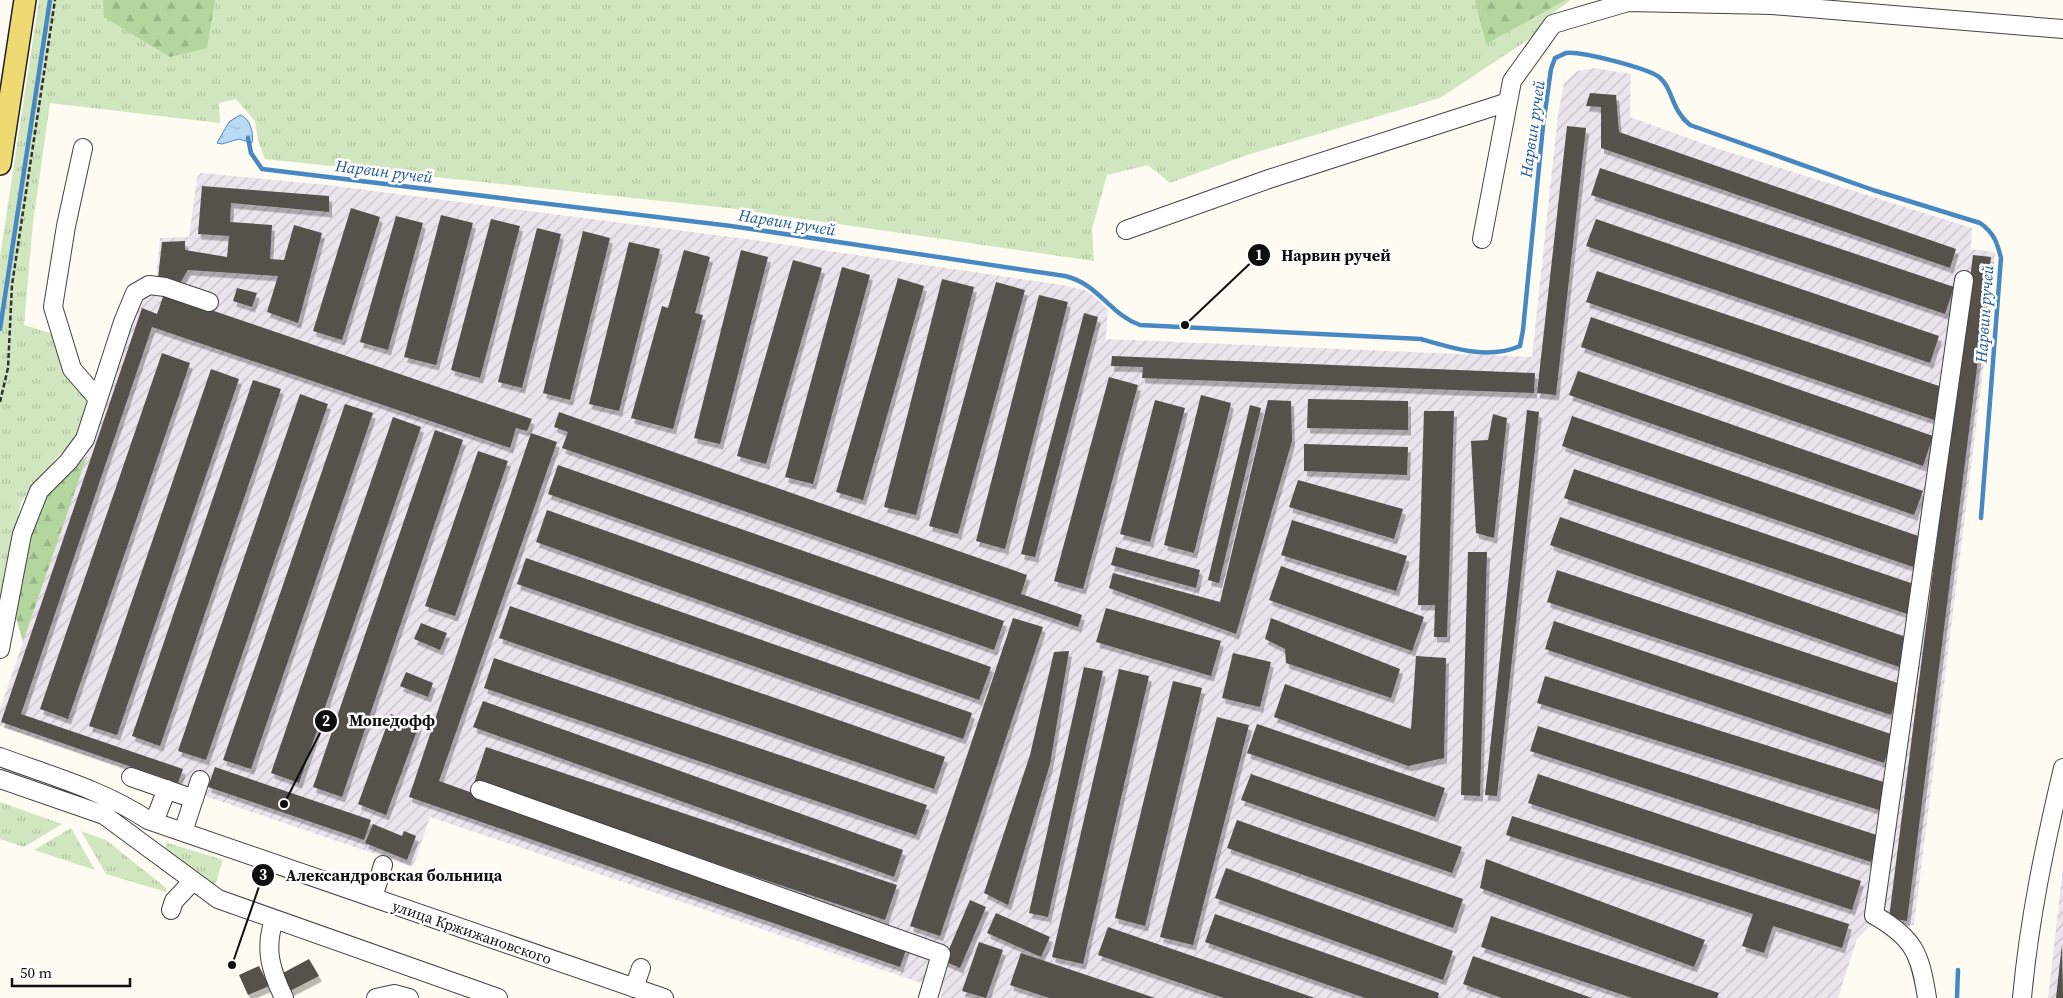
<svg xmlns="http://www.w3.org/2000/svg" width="2063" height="998" font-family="'Source Serif 4',serif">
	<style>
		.industrial { fill: url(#industrial-furrows) }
		.grass { fill: url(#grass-tufts) }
		.forest { fill: url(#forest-firs) }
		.water { fill: url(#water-ripples); stroke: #4788c3 }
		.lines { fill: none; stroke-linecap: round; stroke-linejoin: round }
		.stream { stroke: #4788c3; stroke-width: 4.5 }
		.building { fill: #57514c; filter: url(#shadow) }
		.minor-casing { stroke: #424242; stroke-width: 20 }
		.major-casing { stroke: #202020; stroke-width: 24 }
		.path { stroke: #313131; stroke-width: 2.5; stroke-dasharray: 5 2.5; stroke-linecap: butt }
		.minor { stroke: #fff; stroke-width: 18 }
		.major { stroke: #eed972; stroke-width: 21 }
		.labels { text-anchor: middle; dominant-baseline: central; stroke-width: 5; stroke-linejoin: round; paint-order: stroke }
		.street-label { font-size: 15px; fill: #0f0f0f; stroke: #fff }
		.water-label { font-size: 16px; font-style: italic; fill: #215b98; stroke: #fff }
		.leader { fill: none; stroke: #0f0f0f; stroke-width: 2 }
		.callout-dot { fill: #0f0f0f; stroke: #fff; stroke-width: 2 }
		.mark-label { font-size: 15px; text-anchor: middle; font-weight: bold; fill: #fff }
		.callout-label { font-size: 16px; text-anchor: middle; font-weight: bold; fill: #0f0f0f; stroke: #fff; stroke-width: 5; stroke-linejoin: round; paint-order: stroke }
	</style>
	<defs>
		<pattern id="industrial-furrows" width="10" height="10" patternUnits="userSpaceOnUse" patternTransform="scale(1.25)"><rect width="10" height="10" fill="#ece4ed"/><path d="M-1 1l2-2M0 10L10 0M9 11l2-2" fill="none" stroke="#c9c2ca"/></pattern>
		<pattern id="grass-tufts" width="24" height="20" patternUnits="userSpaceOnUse" patternTransform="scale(1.25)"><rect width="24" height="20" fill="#d0e6be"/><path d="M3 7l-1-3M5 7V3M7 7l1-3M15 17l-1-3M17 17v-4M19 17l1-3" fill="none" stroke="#b1c4a2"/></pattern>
		<pattern id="forest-firs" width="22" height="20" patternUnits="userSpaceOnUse" patternTransform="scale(1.25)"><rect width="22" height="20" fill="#b3d69e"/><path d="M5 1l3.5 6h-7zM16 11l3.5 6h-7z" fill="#99b687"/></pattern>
		<pattern id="water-ripples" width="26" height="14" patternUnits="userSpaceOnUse" patternTransform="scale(1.25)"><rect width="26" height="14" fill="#bad9f2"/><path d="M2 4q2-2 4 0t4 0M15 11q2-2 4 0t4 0" fill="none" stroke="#9fb9ce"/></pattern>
		<filter id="shadow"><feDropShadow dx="3" dy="5.5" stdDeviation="0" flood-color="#0004"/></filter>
	</defs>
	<rect width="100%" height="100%" fill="#fefcf2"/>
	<path class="industrial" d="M1594,68L1631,74L1630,117L1710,146L1972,228L1971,249L1995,252L1989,323L1914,925L1874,923L1857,939L1838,998H941L942,990L430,817L413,867L0,726V709L114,376L141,301L156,282L160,238L189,237L197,178L201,173L327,185L754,240L1062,285L1085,290L1095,297L1108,310L1106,339L1532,357L1558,114L1564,83L1577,71Z
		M2063,867V998H2048Z"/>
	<path class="grass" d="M39,0H1571L1553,13L1537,34L1440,98L1247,155L1170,183L1148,165L1107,175L1092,229L1094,261L728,208L265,159L258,141L255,121L236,99L219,103L220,123L50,103L33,223L24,325L53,334C57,361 70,381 90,400L76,440L58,456L21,502L0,604V257Z
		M0,802L62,824L24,847L0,839Z
		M71,828L95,870L34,850Z
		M81,831L106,840L166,888V892L106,874Z
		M168,843L223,860L214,888L166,852L165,846Z"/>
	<path class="forest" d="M103,0H215L207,48L170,57L104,17Z
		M1475,0H1566L1486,44Z
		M87,456L23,642L15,614L27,538L43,496Z"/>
	<path class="water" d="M240,115C250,118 254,133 252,143L239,139L222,144L217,143L229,122Z"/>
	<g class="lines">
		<path class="stream" d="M248,138L251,153L262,169L731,226L1065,276C1099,284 1109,314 1140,325L1421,339C1452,348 1488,360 1520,346L1523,330L1543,126L1551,69L1555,58C1558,57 1563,54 1566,53C1581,51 1647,68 1659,77C1673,88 1671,110 1690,125L1873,190L1980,223C1994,233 1997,242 2001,258L1981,518
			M0,329L50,0
			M1957,998L1958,970"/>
	</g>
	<path class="building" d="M1590,93L1616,95L1619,132L1956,249L1950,268L1601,148V107L1586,106Z
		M1567,126L1586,128L1556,395L1537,393Z
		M1600,168L1954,287L1945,314L1591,195Z
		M202,186L329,196V212L231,203L230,222L272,225L270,259L284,260L294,225L322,233L298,323L267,312L278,276L188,270L180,283L158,278L162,242L185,241V250L227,257L229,236L198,234Z
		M351,208L380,217L342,340L313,331Z
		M441,215L473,223L436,365L404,357Z
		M396,216L423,223L388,350L360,342Z
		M491,219L520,226L480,378L451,370Z
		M1596,219L1939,336L1930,363L1586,246Z
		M537,228L561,234L522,388L498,382Z
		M583,231L610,238L570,400L543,393Z
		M629,242L660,249L619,411L589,404Z
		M684,250L710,257L695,313L703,315L673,429L631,418L662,306L668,308Z
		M741,250L768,257L720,444L694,438Z
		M1973,255L1991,257L1907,921L1889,918Z
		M793,260L822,268L766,464L737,456Z
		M842,267L870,275L813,484L785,477Z
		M1597,271L1945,388L1934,420L1586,302Z
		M898,278L924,286L863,500L836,492Z
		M942,279L974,287L916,515L884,507Z
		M996,282L1025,290L958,534L929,526Z
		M237,288L257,293L252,307L233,301Z
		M164,294L532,419L527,431L516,428L510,448L152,327L21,714L183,769L178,783L1,722L142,308L157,314Z
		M1039,295L1068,302L1005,549L976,541Z
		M1084,313L1098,317L1035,557L1021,554Z
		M1591,317L1933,436L1923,466L1581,347Z
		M162,353L190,363L68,719L40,709Z
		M1112,356L1535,373L1534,393L1142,378L1143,367L1111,366Z
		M211,369L239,379L117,735L89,726Z
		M1578,371L1923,491L1914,515L1569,395Z
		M1109,377L1138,385L1083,589L1054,581Z
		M253,380L281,389L160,746L132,736Z
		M300,394L328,404L206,760L178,751Z
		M1201,395L1231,403L1194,553L1164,545Z
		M1308,399L1408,401V430L1307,428Z
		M1155,400L1185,408L1150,542L1120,534Z
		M1268,400L1291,401L1292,441L1236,634L1109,588L1113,573L1220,602Z
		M345,404L373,413L251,769L223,760Z
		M1250,405L1261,408L1219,583L1208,580Z
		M1527,410L1539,412L1497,796L1485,795Z
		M1424,411H1454L1447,637H1434L1435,605H1418Z
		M559,412L1027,575L1021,594L1082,615L1078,627L562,448L568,432L554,427Z
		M1493,414L1507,418L1494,538L1476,533L1471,441L1488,440Z
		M1572,416L1924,538L1913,567L1562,446Z
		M393,417L421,427L299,783L271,773Z
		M435,430L463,440L342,797L313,787Z
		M531,433L557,442L439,781L907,947L900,967L409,797Z
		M1304,444L1408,447L1407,475L1304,471Z
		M478,451L508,461L455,616L425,606Z
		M558,465L1004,621L994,650L548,494Z
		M1574,469L1917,585L1907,614L1564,498Z
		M1298,480L1403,509L1394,539L1289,507Z
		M547,510L991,667L979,700L536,542Z
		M1560,517L1909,638L1899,667L1550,545Z
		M1292,520L1407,556L1396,591L1281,555Z
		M1116,547L1200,570L1196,588L1111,565Z
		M1468,552H1487L1480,796L1461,795Z
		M526,558L972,713L963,739L517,584Z
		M1281,566L1424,617L1412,651L1269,600Z
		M1557,570L1901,684L1891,715L1547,602Z
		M510,606L945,757L934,789L499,638Z
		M1106,608L1221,641L1211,676L1096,642Z
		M1013,618L1043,627L940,936L910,926Z
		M1271,618L1400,669L1391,698L1286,663L1285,649L1265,639Z
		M1554,621L1894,735L1884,763L1545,649Z
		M421,623L447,633L440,650L414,639Z
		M1069,651L1050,764L1008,905L984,893L1030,755L1054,652Z
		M1233,653L1271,662L1260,707L1222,698Z
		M1416,656L1446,658L1444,758L1408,766L1274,717L1285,684L1411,729Z
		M494,658L927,805L916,835L484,688Z
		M1084,667L1103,671L1048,917L1029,913Z
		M1119,669L1149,676L1083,964L1052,957Z
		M406,672L433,683L428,697L400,686Z
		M1545,676L1890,784L1882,811L1537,703Z
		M1173,681L1202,688L1145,926L1115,918Z
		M483,701L903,850L894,877L473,727Z
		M391,714L419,725L386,815L358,804Z
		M1217,717L1249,725L1193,945L1160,937Z
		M1257,724L1445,788L1435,817L1247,753Z
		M1538,726L1880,836L1871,862L1530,751Z
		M486,747L897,885L885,920L474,783Z
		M215,767L371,820L364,840L208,787Z
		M1251,774L1462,847L1452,873L1241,800Z
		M1538,774L1861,881L1852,910L1528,803Z
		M1512,816L1849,924L1842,948L1773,926L1764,953L1742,946L1753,914L1506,835Z
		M1237,820L1463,899L1453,928L1227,848Z
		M373,824L402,836L404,831L416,836L407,860L365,843Z
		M1486,859L1705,940L1694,967L1480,888Z
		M1226,868L1453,951L1443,980L1215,898Z
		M970,900L986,907L960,968L944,961Z
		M996,913L1050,937L1041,957L987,933Z
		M1215,914L1439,993L1438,998H1365L1205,942Z
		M1491,916L1719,993L1717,998H1632L1481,947Z
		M1108,927L1315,998H1224L1098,955Z
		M979,942L1003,950L986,998L962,991Z
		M2062,944L2063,998H2056Z
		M1021,953L1155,998H1049L1010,985Z
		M1473,956L1592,998H1502L1463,984Z
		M309,959L319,976L290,991L281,974Z
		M259,966L269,986L248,995L239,975Z"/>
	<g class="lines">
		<defs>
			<path id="minor" d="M83,148L66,226L53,307L72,369L98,399
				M1126,230L1269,179L1508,102
				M1482,239L1512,81L1553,24L1628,2L1772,5L2063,29
				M0,649L22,534L39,491L68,462L85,439L123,322L135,293L149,285L165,287L209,302
				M0,757C51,776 103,790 148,820L664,998
				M131,777L194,799
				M0,779L104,815L218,899L498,998
				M480,790L941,954L928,998
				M154,822L167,789
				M183,832L200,780
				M373,898L383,865
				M171,910L174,901L193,881
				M274,920C264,949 271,971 284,998
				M634,988L641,968
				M376,998L394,994L409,998
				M1927,998C1920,953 1914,938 1874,915L1964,280
				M2022,998C2029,920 2045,844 2063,768"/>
			<path id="major" d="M0,164L25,0"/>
		</defs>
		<use href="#minor" class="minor-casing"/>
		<use href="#major" class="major-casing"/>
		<path class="path" d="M0,402L8,368L12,285L55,0"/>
		<use href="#minor" class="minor"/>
		<use href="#major" class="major"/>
	</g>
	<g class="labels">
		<g class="street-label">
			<text transform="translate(472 932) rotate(19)">улица Кржижановского</text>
		</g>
		<g class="water-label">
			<text transform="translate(1532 129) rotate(-82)">Нарвин ручей</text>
			<text transform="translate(384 171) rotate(7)">Нарвин ручей</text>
			<text transform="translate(787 222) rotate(9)">Нарвин ручей</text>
			<text transform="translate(1984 314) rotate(-86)">Нарвин ручей</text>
		</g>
	</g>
	<path class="leader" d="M1185 325L1259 255M284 804L326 721M232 965L263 875"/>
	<g class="callout-dot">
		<circle cx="1185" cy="325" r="5"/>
		<circle cx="284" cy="804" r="5"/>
		<circle cx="232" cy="965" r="5"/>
		<circle cx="1259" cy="255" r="12"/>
		<circle cx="326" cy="721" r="12"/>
		<circle cx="263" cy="875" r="12"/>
	</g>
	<g class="mark-label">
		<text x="1259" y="260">1</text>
		<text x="326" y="726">2</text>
		<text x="263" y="880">3</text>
	</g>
	<g class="callout-label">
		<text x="1336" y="261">Нарвин ручей</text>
		<text x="392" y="726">Мопедофф</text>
		<text x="394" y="881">Александровская больница</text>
	</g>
	<path d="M12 978v8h118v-8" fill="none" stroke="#0f0f0f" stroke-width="2.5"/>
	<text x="20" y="978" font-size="15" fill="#0f0f0f" stroke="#ffffff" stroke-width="4" paint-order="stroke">50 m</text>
</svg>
